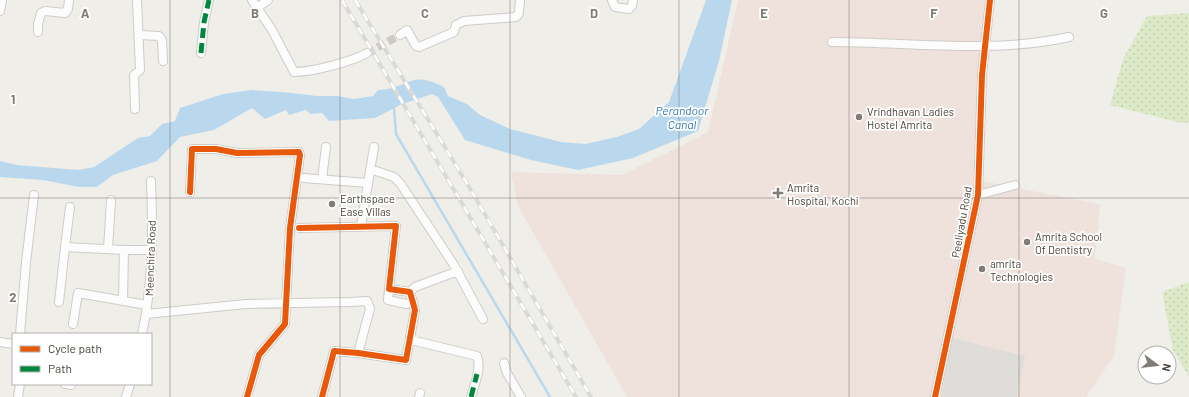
<svg xmlns="http://www.w3.org/2000/svg" width="1189" height="397" font-family="Barlow,sans-serif">
	<style>
		.medical { fill: #efe2dd }
		.grass { fill: url(#grass-dots) }
		.parking { fill: #dfddd9 }
		.water { fill: #bad8ed }
		.lines { fill: none; stroke-linecap: round; stroke-linejoin: round }
		.stream { stroke: #bad8ed; stroke-width: 2.5 }
		.minor-tunnel { stroke: #cecbc5; stroke-width: 8; stroke-dasharray: 8 4; stroke-linecap: butt }
		.minor-casing { stroke: #ceccc7; stroke-width: 10 }
		.minor { stroke: #fdfcfc; stroke-width: 8 }
		.rail-casing { stroke: #d9d9d8; stroke-width: 4 }
		.rail { stroke: #fff; stroke-width: 2.5; stroke-dasharray: 8; stroke-linecap: butt }
		.quiet { stroke: #00873e; stroke-width: 5; stroke-dasharray: 10 5; stroke-linecap: butt }
		.cycleway-casing { stroke: #fff; stroke-width: 8 }
		.cycleway { stroke: #e8590c; stroke-width: 6 }
		.grid { fill: none; stroke: #817c74; stroke-width: 1; stroke-opacity: 0.55 }
		.poi-dot { fill: #817c74; stroke: #fff; stroke-width: 1.5 }
		.labels { text-anchor: middle; dominant-baseline: central; stroke-width: 3.5; stroke-linejoin: round; paint-order: stroke }
		.poi-label { font-size: 11px; fill: #453f35; stroke: #fff; text-anchor: start }
		.street-label { font-size: 11px; fill: #453f35; stroke: #fff }
		.water-label { font-size: 12px; font-style: italic; fill: #3177af; stroke: #fff }
		.grid-label { font-size: 13px; text-anchor: middle; font-weight: bold; fill: #817c74; stroke: #fff; stroke-width: 3.5; stroke-linejoin: round; paint-order: stroke }
	</style>
	<defs>
		<pattern id="grass-dots" width="8" height="8" patternUnits="userSpaceOnUse"><rect width="8" height="8" fill="#dceac9"/><path d="M2 2h.1M6 6h.1" fill="none" stroke="#becaad" stroke-width="1.8" stroke-linecap="round"/></pattern>
	</defs>
	<rect width="100%" height="100%" fill="#f0eee9"/>
	<path class="medical" d="M738,0H990L982,181L1100,204L1095,259L1126,268L1114,356L1086,397H627L518,206L511,172L622,175L708,132Z"/>
	<path class="grass" d="M1189,13V122L1181,123L1110,105L1123,59L1147,16Z
		M1189,282V377L1173,350L1162,292Z"/>
	<path class="parking" d="M952,338L1025,356L1017,397H941Z"/>
	<path class="water" d="M706,0H732L719,61L698,131L633,158L578,170L531,160L465,140L438,97L432,94L400,105L375,118L329,121L322,113L310,114L306,110L289,115L286,110L265,119L252,108L214,130L180,137L157,161L113,175L97,187H79L43,180L0,177V161L17,165L78,170L94,167L138,138L150,136L162,124L175,121L180,108L223,94L251,90L282,92L317,96H337L354,99L373,96L378,90C410,89 409,69 444,87L448,96L467,104L480,115L510,129L561,142L585,144L617,137L639,129L669,102Z"/>
	<g class="lines">
		<path class="stream" d="M394,108L396,134L550,397"/>
		<path class="minor-tunnel" d="M367,53L400,35"/>
		<defs>
			<path id="minor" d="M252,0L272,30L294,72C312,72 351,62 367,53
				M612,0L615,7L629,9L632,6L633,0
				M257,8L268,0
				M0,11L2,0
				M38,32V24L41,13L45,11L65,13L68,9L69,0
				M139,35L159,36L162,40L163,61
				M400,35L407,30L416,46L419,47L454,32L456,25L464,21L516,17L519,13L520,0
				M832,42C909,42 993,54 1069,37
				M201,53L204,22L209,0
				M135,109L134,75L140,70L137,0
				M370,169L394,177L400,183L454,265L483,319
				M304,178L367,183
				M322,179L326,147
				M190,192L192,149H216L237,153L299,152L300,155L290,228L285,324L259,355L247,397
				M978,195L1015,185
				M70,207L65,247L124,250L123,300
				M361,226L374,147
				M299,228L396,226L389,289L410,292L415,310L406,360L358,353L334,351L322,397
				M108,249L111,200
				M124,250H152
				M389,289L388,300L406,304L412,302
				M410,292L415,287L458,271
				M59,302L65,247
				M146,314L246,304L350,302L367,301L370,309L358,353
				M73,324L78,293L147,305
				M20,334L26,262L34,195
				M142,334C153,284 153,232 151,181
				M411,340L477,356C482,368 474,386 471,397
				M0,342L13,344
				M504,363L507,373L521,397
				M65,384L71,385
				M18,397L20,384
				M126,397L130,384
				M419,397L420,393
				M935,397L978,195L982,75L990,0"/>
		</defs>
		<use href="#minor" class="minor-casing"/>
		<use href="#minor" class="minor"/>
		<defs>
			<path id="rail" d="M342,0L576,397
				M355,0L465,180L591,397"/>
		</defs>
		<use href="#rail" class="rail-casing"/>
		<use href="#rail" class="rail"/>
		<path class="quiet" d="M201,53L204,22L209,0
			M471,397L477,374"/>
		<defs>
			<path id="cycleway" d="M190,192L192,149H216L237,153L299,152L300,155L290,228L285,324L259,355L247,397
				M299,228L396,226L389,289L410,292L415,310L406,360L358,353L334,351L322,397
				M935,397L978,195L982,75L990,0"/>
		</defs>
		<use href="#cycleway" class="cycleway-casing"/>
		<use href="#cycleway" class="cycleway"/>
	</g>
	<path class="grid" d="M170,0V397M340,0V397M510,0V397M679,0V397M849,0V397M1019,0V397M0,198H1189"/>
	<g class="poi-dot">
		<circle cx="859" cy="117" r="4"/>
		<path d="M776 187h4v4h4v4h-4v4h-4v-4h-4v-4h4z"/>
		<circle cx="332" cy="204" r="4"/>
		<circle cx="1027" cy="242" r="4"/>
		<circle cx="982" cy="269" r="4"/>
	</g>
	<g class="labels">
		<g class="poi-label">
			<text x="867" y="111">Vrindhavan Ladies<tspan x="867" dy="13">Hostel Amrita</tspan></text>
			<text x="787" y="187">Amrita<tspan x="787" dy="13">Hospital, Kochi</tspan></text>
			<text x="340" y="198">Earthspace<tspan x="340" dy="13">Ease Villas</tspan></text>
			<text x="1035" y="236">Amrita School<tspan x="1035" dy="13">Of Dentistry</tspan></text>
			<text x="990" y="263">amrita<tspan x="990" dy="13">Technologies</tspan></text>
		</g>
		<g class="street-label">
			<text transform="translate(961 222) rotate(-80)">Peeliyadu Road</text>
			<text transform="translate(150 258) rotate(-88)">Meenchira Road</text>
		</g>
		<g class="water-label">
			<text x="682" y="110">Perandoor<tspan x="682" dy="14">Canal</tspan></text>
		</g>
	</g>
	<g class="grid-label">
		<text x="85" y="18">A</text>
		<text x="255" y="18">B</text>
		<text x="425" y="18">C</text>
		<text x="594" y="18">D</text>
		<text x="764" y="18">E</text>
		<text x="934" y="18">F</text>
		<text x="1104" y="18">G</text>
		<text x="13" y="104">1</text>
		<text x="13" y="302">2</text>
	</g>
	<rect x="12" y="333" width="140" height="52" fill="#ffffff" stroke="#b5b2ae"/>
	<rect x="20" y="346" width="20" height="6" fill="#e8590c" stroke="#b5b2ae"/>
	<text x="48" y="353" font-size="12" fill="#453f35">Cycle path</text>
	<rect x="20" y="366" width="20" height="6" fill="#00873e" stroke="#b5b2ae"/>
	<text x="48" y="373" font-size="12" fill="#453f35">Path</text>
	<g transform="translate(1157 365) rotate(105)"><circle r="19" fill="#ffffff" stroke="#b5b2ae"/>
	<path d="M0-3L7 15L0 10L-7 15Z" fill="#817c74"/>
	<text y="-6" font-size="11" font-weight="bold" text-anchor="middle" fill="#453f35">N</text>
	</g>
</svg>
